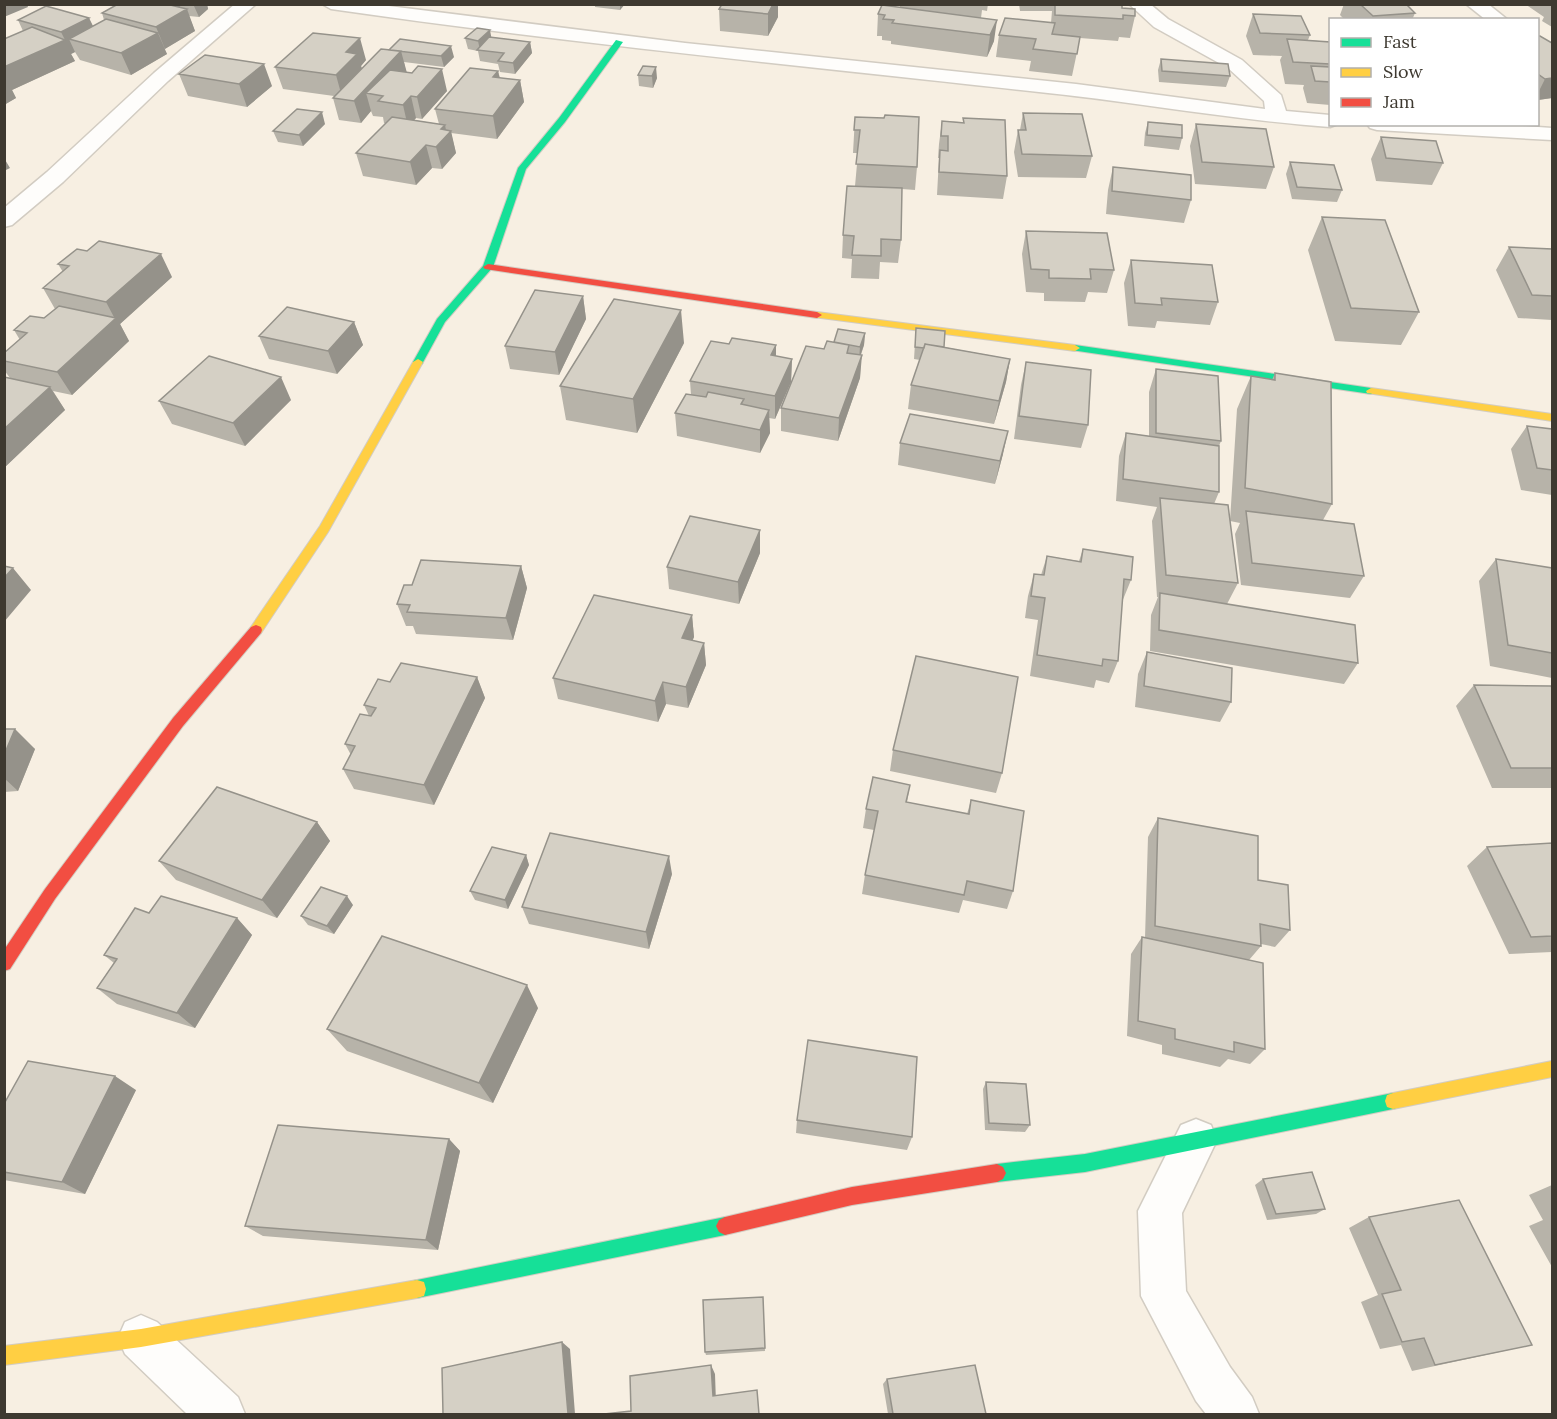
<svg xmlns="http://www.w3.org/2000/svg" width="1557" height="1419" font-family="Lora,serif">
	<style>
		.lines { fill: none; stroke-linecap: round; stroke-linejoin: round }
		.street-casing { stroke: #d2ccc2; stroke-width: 3 }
		.fast-casing { stroke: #d2ccc2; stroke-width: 2 }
		.slow-casing { stroke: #d2ccc2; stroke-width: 2 }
		.jam-casing { stroke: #d2ccc2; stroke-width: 2 }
		.street { fill: #fefdfb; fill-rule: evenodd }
		.fast { fill: #16e098; fill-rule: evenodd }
		.slow { fill: #ffcf43; fill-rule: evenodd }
		.jam { fill: #f24e42; fill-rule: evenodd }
		.wall { fill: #b7b3a9 }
		.shaded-wall { fill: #95928a }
		.building { fill: #d5d0c5; stroke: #95928a; stroke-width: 1.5 }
	</style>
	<rect width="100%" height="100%" fill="#f7efe2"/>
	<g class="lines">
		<defs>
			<path id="street" d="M235,4H256L168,81L63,182L12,225L4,227V208L47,172L154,73Z
				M322,4H373L685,43L1076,84L1265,109L1264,101L1228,68L1154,27L1129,4H1150L1168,19L1242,60L1281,95L1286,111L1330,115V124H1338L1330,127C1233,120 1137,102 1039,92C803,66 567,43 331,9Z
				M1466,4H1488L1508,20H1486Z
				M1367,124H1494L1552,128V140L1377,130L1370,128Z
				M1196,1119L1211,1125L1217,1140L1182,1213L1186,1291L1230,1367L1252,1397L1259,1414H1206L1196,1401L1141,1296L1138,1211L1181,1125Z
				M141,1315L157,1322L238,1397L245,1414H187L125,1354L118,1338L125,1322Z"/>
			<path id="fast" d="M616,40L623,42L565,122L526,169L493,267L445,322L422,364H414L413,362L437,319L483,266L518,168L559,118Z
				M1075,345L1371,388L1376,391L1371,394L1071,350V346Z
				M1393,1093L1399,1095L1401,1101L1399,1107L1393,1109L1085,1172L997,1182L991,1179L988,1173L991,1167L997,1164L1085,1154Z
				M725,1217L731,1220L734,1226L731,1232L725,1235L417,1298L410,1296L408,1289L410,1282L417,1280Z"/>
			<path id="slow" d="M817,312L1075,345L1080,348L1075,351L813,317V313Z
				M418,359L423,362L328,532L261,633H251L250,630L251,627L320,526L413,362Z
				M1371,388L1552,414V421L1367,393L1366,391Z
				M1552,1061V1077L1393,1109L1387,1107L1385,1101L1387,1095L1393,1093Z
				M417,1280L424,1282L426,1289L424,1296L417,1298L141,1347L4,1365V1346L141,1329Z"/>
			<path id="jam" d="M488,264L817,312L822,315L817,318L485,269L483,267Z
				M256,625L261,627L262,630L261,633L183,726L55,899L10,969L4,971V950L45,889L173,718L251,627Z
				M997,1164L1003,1167L1006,1173L1003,1179L997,1182L852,1205L725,1235L719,1232L716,1226L719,1220L725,1217L852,1187Z"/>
		</defs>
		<use href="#street" class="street-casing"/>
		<use href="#fast" class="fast-casing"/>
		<use href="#slow" class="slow-casing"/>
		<use href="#jam" class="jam-casing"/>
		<use href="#street" class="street"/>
		<use href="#fast" class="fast"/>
		<use href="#slow" class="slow"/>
		<use href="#jam" class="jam"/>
	</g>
	<path class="wall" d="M118,4H207L208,9L199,17L189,16L195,31L164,49L167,54L131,75L80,60L75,52L71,54L75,61L12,90L16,98L4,105L23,31L18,20L89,18L93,26L104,20L102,13Z
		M595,4H625L620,10L595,7Z
		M778,4V17L768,36L720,31L719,9Z
		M900,4H988L987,11L982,10L981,18L994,41L987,57L891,44V41L882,40V36H877L878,14L900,7Z
		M1019,4H1122V8L1135,16L1130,38L1119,37L1118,41L1080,38L1072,76L1029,71L1031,61L996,57L999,35L1051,23L1052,11H1020Z
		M1344,4H1406L1415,13L1412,20H1345L1340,15Z
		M1525,4H1552V27L1542,21L1544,17Z
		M1253,14L1310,35L1308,40L1330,42V105L1307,103L1303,88L1304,85L1285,84L1280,60L1282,56L1253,55L1246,36Z
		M1538,36L1552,98L1538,100Z
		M491,37L530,42L532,53L515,74L500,72L498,64L480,61L478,51L468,49L465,38Z
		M381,49L454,57L444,67L404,62L406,72L447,91L422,119L416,118L414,120L439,124L435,109L498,71L500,78L520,80L524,102L497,139L451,133L456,153L442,169L432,168L416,185L363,176L356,153L386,124L384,123L383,117L373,116L371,111L361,123L339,120L333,98L334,96L283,89L275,67L366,60L361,66L362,68Z
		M1161,59L1230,76L1226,87L1159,82L1158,70Z
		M643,66L657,78L653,88L639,86L638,75Z
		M179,74L272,86L247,107L188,96Z
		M1023,113L1092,156L1086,178L1018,177L1014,152L1018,130H1020Z
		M855,117L917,167L915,190L902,189L901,240L898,263L880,262L879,279L851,278L852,259L842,258L843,235L855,186L858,153H853Z
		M963,118L1007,176L1003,199L937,195L939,158H938L939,144L942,121L963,122Z
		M1148,122L1182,138L1179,150L1144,146L1145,133Z
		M325,124L303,146L278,142L273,131Z
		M1196,124L1274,167L1266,189L1195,184L1190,146Z
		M1381,137L1443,163L1432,185L1376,181L1371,159Z
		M1290,162L1342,190L1337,202L1292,199L1286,174Z
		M1113,167L1191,200L1184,223L1106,214L1108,190Z
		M1322,217L1419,312L1401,345L1335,341L1308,250Z
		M1026,231L1114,270L1107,293L1088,292L1085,302L1044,301V293L1026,292L1022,254Z
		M1509,247L1552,249V320L1518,318L1496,270Z
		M1131,260L1218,302L1210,325L1157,321L1155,328L1128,326L1124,283Z
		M58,264L172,277L120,324L129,341L72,395L53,391L65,410L4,468V377L10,378L4,370V353L20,340L14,330L44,318L55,309L43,288L63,272Z
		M583,296L586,319L559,375L510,369L505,346Z
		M354,322L363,345L337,374L269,359L259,336Z
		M916,328L944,347L1010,359L1006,382L994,424L908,409L911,385L920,360L914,359Z
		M865,333L864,345L861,355L860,378L838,441L781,431V408L824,349L834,342Z
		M684,343L637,433L566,420L560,386Z
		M729,344L776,345V356L792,359L791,382L775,419L769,418L770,433L760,453L677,436L675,413L691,395L690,381Z
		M1026,362L1088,425L1081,448L1014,439L1021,385Z
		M1156,369L1221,441L1219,446V492L1214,504L1238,583L1227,604L1358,663L1344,684L1150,651L1151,615L1158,597H1157L1152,521L1157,507L1116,501L1119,456L1126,433L1149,436V392Z
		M1275,373L1332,504L1323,520L1364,576L1350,598L1241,585L1235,534L1240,523L1230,521L1237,409L1251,376L1272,380Z
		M291,400L245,446L172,424L159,401Z
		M1527,426L1552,429V495L1521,490L1511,449Z
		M900,443L1003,454L995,484L898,465Z
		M760,530V553L739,604L669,589L667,567Z
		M1083,549L1131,580L1122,602L1118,661L1109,683L1096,680L1094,688L1030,676L1038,620L1025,618L1028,596L1034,574L1041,575L1047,556L1079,561Z
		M1496,559L1552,568V678L1490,666L1479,581Z
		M521,566L527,588L513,640L416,634L413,626H406L397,604L412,585Z
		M692,615L694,637L692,641L704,643L706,665L688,708L666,704L658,722L558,699L553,678Z
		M1147,652L1231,702L1220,722L1135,707L1138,674Z
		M477,677L485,698L434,805L354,789L343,769L351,755L345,744L369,716L364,705L390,682Z
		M1474,685L1552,688V788H1492L1456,706Z
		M4,729L35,749L18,791L4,792Z
		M893,750L1002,773L996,793L890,771Z
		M910,785L907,802L967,814L971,800L1013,891L1007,909L963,900L959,913L862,894L865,875L874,830L863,828L866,809Z
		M1158,818L1258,880L1290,930L1275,947L1261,944V946L1249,960L1265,1049L1250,1064L1228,1059L1220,1067L1162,1054V1045L1127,1036L1131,954L1142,937L1145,938L1148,837Z
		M317,822L330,841L277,918L176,880L159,861Z
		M1552,843V952L1509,954L1467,866L1487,847Z
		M526,855L529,865L508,909L475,900L470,891Z
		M672,874L649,949L529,924L522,907Z
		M353,905L334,934L308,925L301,916Z
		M149,913L237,918L252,935L195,1028L117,1004L97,988L114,963L104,955Z
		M538,1008L493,1103L347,1051L327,1029Z
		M986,1082L1030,1125L1025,1132L985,1130L983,1089Z
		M136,1090L85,1194L4,1180V1104Z
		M797,1120L912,1137L907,1150L796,1133Z
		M449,1139L460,1151L438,1250L263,1236L245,1226Z
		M1263,1179L1325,1209L1316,1214L1267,1220L1255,1185Z
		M1552,1185V1267L1529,1226L1543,1220L1529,1195Z
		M1369,1217L1532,1345L1412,1371L1401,1345L1380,1349L1361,1302L1378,1295L1349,1228Z
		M763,1297L765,1351L706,1355L705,1352Z
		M887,1379L986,1414H888L883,1384Z"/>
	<path class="shaded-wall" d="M4,4H27L28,7L4,17Z
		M170,4H179L181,11L167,20Z
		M196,4H207L208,9L199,17L194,6Z
		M620,4H625L620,10Z
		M773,4H778V17L768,36V14Z
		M187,9L195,31L165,49L156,27Z
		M89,18L99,39H69L75,52L71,54L75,61L12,90L16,98L4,105V67L65,40L61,32Z
		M997,20L994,41L987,57L990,35Z
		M490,30L492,41L480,50L478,41Z
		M158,33L167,54L131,75L121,53Z
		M360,38L366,60L361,66L364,76L342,97L336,75L346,52Z
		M530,42L532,53L515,74L513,63Z
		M451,46L454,57L444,67L441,56Z
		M401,51L407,73L383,96L366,93L371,111L361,123L354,101Z
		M264,64L272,86L247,107L239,84Z
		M656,67L657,78L653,88L652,76Z
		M442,69L447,91L422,119L417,97Z
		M498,71L503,93L493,77Z
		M1552,78V98L1538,100V93L1545,79Z
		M520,80L524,102L497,139L493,116Z
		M411,96L416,118L408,127L403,105Z
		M322,112L325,124L303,146L299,135Z
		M445,125L447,135L451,131L456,153L442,169L436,147L441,129Z
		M426,145L432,168L416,185L410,162Z
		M4,158L10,168L4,171Z
		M161,254L172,277L120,324L129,341L72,395L57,372L115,319L106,302Z
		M583,296L586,319L559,375L555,352Z
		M681,310L684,343L637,433L633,399Z
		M354,322L363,345L337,374L328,351Z
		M865,333L864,345L859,359L860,347Z
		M776,345V368L771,355Z
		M862,355L860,378L838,441L839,418Z
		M792,359L791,382L775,419V396Z
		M1010,359L1006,382L994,424L999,401Z
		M281,377L291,400L245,446L233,423Z
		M50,387L65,410L4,468V429Z
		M769,410L770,433L760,453V430Z
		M1008,431L1003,454L995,484L1000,461Z
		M760,530V553L739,604L738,582Z
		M521,566L527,588L513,640L506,618Z
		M13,568L31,590L4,622V578Z
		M692,615L694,637L684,660L682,638Z
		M704,643L706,665L688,708L686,687Z
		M477,677L485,698L434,805L424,785Z
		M663,682L666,704L658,722L655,701Z
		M15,729L35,749L18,791L4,778V755Z
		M317,822L330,841L277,918L262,900Z
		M526,855L529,865L508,909L505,900Z
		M669,856L672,874L649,949L646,932Z
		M347,896L353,905L334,934L327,926Z
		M237,918L252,935L195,1028L177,1013Z
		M527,985L538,1008L493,1103L479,1083Z
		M115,1076L136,1090L85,1194L62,1182Z
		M449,1139L460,1151L438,1250L426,1240Z
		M562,1342L570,1349L575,1414H568Z
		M711,1365L715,1374L716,1403L713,1396Z"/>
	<path class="building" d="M118,4H166L187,9L156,27L102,13Z
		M722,4H773L768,14L719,9Z
		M1055,4H1122V8L1135,9V16L1123,15V19L1055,15Z
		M1360,4H1406L1415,13L1373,16Z
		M882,5L997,20L990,35L892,23L894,20L883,19L885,15L878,14Z
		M46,6L89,18L61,32L18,20Z
		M1253,14L1301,16L1310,35L1260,33Z
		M1005,18L1055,23L1052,34L1080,37L1077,54L1033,49L1036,39L999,35Z
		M106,19L158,33L121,53L69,39Z
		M32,27L65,40L4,67V39Z
		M477,28L490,30L478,41L465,38Z
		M313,33L360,38L346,52L357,54L336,75L275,67Z
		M1538,36H1540L1552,43V78L1545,79L1538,74Z
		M489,37L530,42L513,63L498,61L504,53L477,50Z
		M400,39L451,46L441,56L389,50Z
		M1287,39L1330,42V64L1293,62Z
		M381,49L401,51L354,101L333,98Z
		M205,55L264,64L239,84L179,74Z
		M1161,59L1228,64L1230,76L1162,71Z
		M418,66L442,69L417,97L411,96L403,105L378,101L383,96L366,93L390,70L412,73Z
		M643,66L656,67L652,76L638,75Z
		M1311,66L1330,67V82L1315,81Z
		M470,68L498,71L493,77L520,80L493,116L435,109Z
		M297,109L322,112L299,135L273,131Z
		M1023,113L1082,114L1092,156L1022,154L1018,130H1026Z
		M885,115L919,117L917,167L856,164L860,130H854L855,117L884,118Z
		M392,117L445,125L441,129L451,131L436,147L426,145L410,162L356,153Z
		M963,118L1005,120L1007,176L939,172L940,150L948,151V136H941L942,121L964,123Z
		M1148,122L1182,125V138L1147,135Z
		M1196,124L1266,129L1274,167L1202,162Z
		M1381,137L1436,141L1443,163L1386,158Z
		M1290,162L1334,165L1342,190L1297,187Z
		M1113,167L1191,175V200L1112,191Z
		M847,186L902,188L901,240L881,239V256L852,255L854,236L843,235Z
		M1322,217L1385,220L1419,312L1351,308Z
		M1026,231L1107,233L1114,270L1090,269L1091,279L1049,278V270L1031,269Z
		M99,241L161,254L106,302L43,288L69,266L58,264L77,249L87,251Z
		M1509,247L1552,249V296L1532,295Z
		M1131,260L1212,265L1218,302L1161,298L1162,305L1135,303Z
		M535,290L583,296L555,352L505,346Z
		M614,299L681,310L633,399L560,386Z
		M59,306L116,318L57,372L4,361V353L27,333L14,330L30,316L44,318Z
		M287,307L354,322L328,351L259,336Z
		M916,328L945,331L944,347L925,344L924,348L915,347Z
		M838,329L865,333L860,347L834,342Z
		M732,338L776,345L771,355L792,359L775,396L690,381L711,341L729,344Z
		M827,341L849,345L847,353L862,355L839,418L781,408L806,346L824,349Z
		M925,344L1010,359L999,401L911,385Z
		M209,356L281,377L233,423L159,401Z
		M1026,362L1091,370L1088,425L1019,416Z
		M1156,369L1218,376L1221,441L1156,433Z
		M1275,373L1331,382L1332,504L1245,488L1251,376L1275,380Z
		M4,377L50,387L4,429Z
		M708,392L744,399L741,404L769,410L760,430L675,413L686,394L706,397Z
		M910,414L1008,431L1000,461L900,443Z
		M1527,426L1552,429V470L1537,468Z
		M1126,433L1219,446V492L1123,479Z
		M1160,498L1228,505L1238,583L1166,575Z
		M1246,511L1354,524L1364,576L1252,563Z
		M690,516L760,530L738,582L667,567Z
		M1083,549L1133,557L1131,580L1124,579L1118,661L1103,659L1102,666L1037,655L1045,598L1031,596L1034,574L1044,575L1047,556L1081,562Z
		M1496,559L1552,568V653L1508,645Z
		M421,560L521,566L506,618L407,612L410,605L397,604L404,585H412Z
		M4,566L13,568L4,578Z
		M1160,593L1355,625L1358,663L1159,630Z
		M594,595L692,615L682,638L704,643L686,687L663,682L655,701L553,678Z
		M1147,652L1232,668L1231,702L1144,686Z
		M916,656L1018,677L1002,773L893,750Z
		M401,663L477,677L424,785L343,769L355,746L345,744L360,714L371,716L376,708L364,705L378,679L390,682Z
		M1474,685L1551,686L1552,688V768H1511Z
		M4,729H15L4,755Z
		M873,777L910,785L906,802L969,814L971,800L1024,811L1013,891L967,881L964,895L865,875L878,811L866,809Z
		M217,787L317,822L262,900L159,861Z
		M1158,818L1258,836V880L1288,885L1290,930L1260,924L1261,946L1155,926Z
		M550,833L669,856L646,932L522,907Z
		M1552,843V936L1531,937L1487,847Z
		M492,847L526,855L505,900L470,891Z
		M321,887L347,896L327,926L301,916Z
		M161,896L237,918L177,1013L97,988L117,959L104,955L135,908L149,913Z
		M382,936L527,985L479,1083L327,1029Z
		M1142,937L1263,963L1265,1049L1234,1042V1052L1175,1039V1029L1138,1021Z
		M808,1040L917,1057L912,1137L797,1120Z
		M28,1061L115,1076L62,1182L4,1172V1104Z
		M986,1082L1026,1084L1030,1125L989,1123Z
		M278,1125L449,1139L426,1240L245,1226Z
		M1312,1172L1325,1209L1276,1214L1263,1179Z
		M1459,1200L1532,1345L1435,1365L1424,1338L1402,1342L1382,1294L1401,1290L1369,1217Z
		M763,1297L765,1348L705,1352L703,1300Z
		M562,1342L568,1414H443L442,1368Z
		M711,1365L713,1396L757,1390L759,1414H604L631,1411L630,1376Z
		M975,1365L986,1414H893L887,1379Z"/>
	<rect width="1557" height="1419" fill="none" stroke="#3e3930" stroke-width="12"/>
	<rect x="1329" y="18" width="210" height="108" fill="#ffffff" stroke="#b2b0ac" stroke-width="1.5"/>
	<rect x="1341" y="38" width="30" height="9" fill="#16e098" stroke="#b2b0ac" stroke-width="1.5"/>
	<text x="1383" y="48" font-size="18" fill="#3e3930">Fast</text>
	<rect x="1341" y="68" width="30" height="9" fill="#ffcf43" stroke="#b2b0ac" stroke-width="1.5"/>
	<text x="1383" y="78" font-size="18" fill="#3e3930">Slow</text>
	<rect x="1341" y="98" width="30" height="9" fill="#f24e42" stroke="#b2b0ac" stroke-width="1.5"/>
	<text x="1383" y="108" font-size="18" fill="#3e3930">Jam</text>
</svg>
